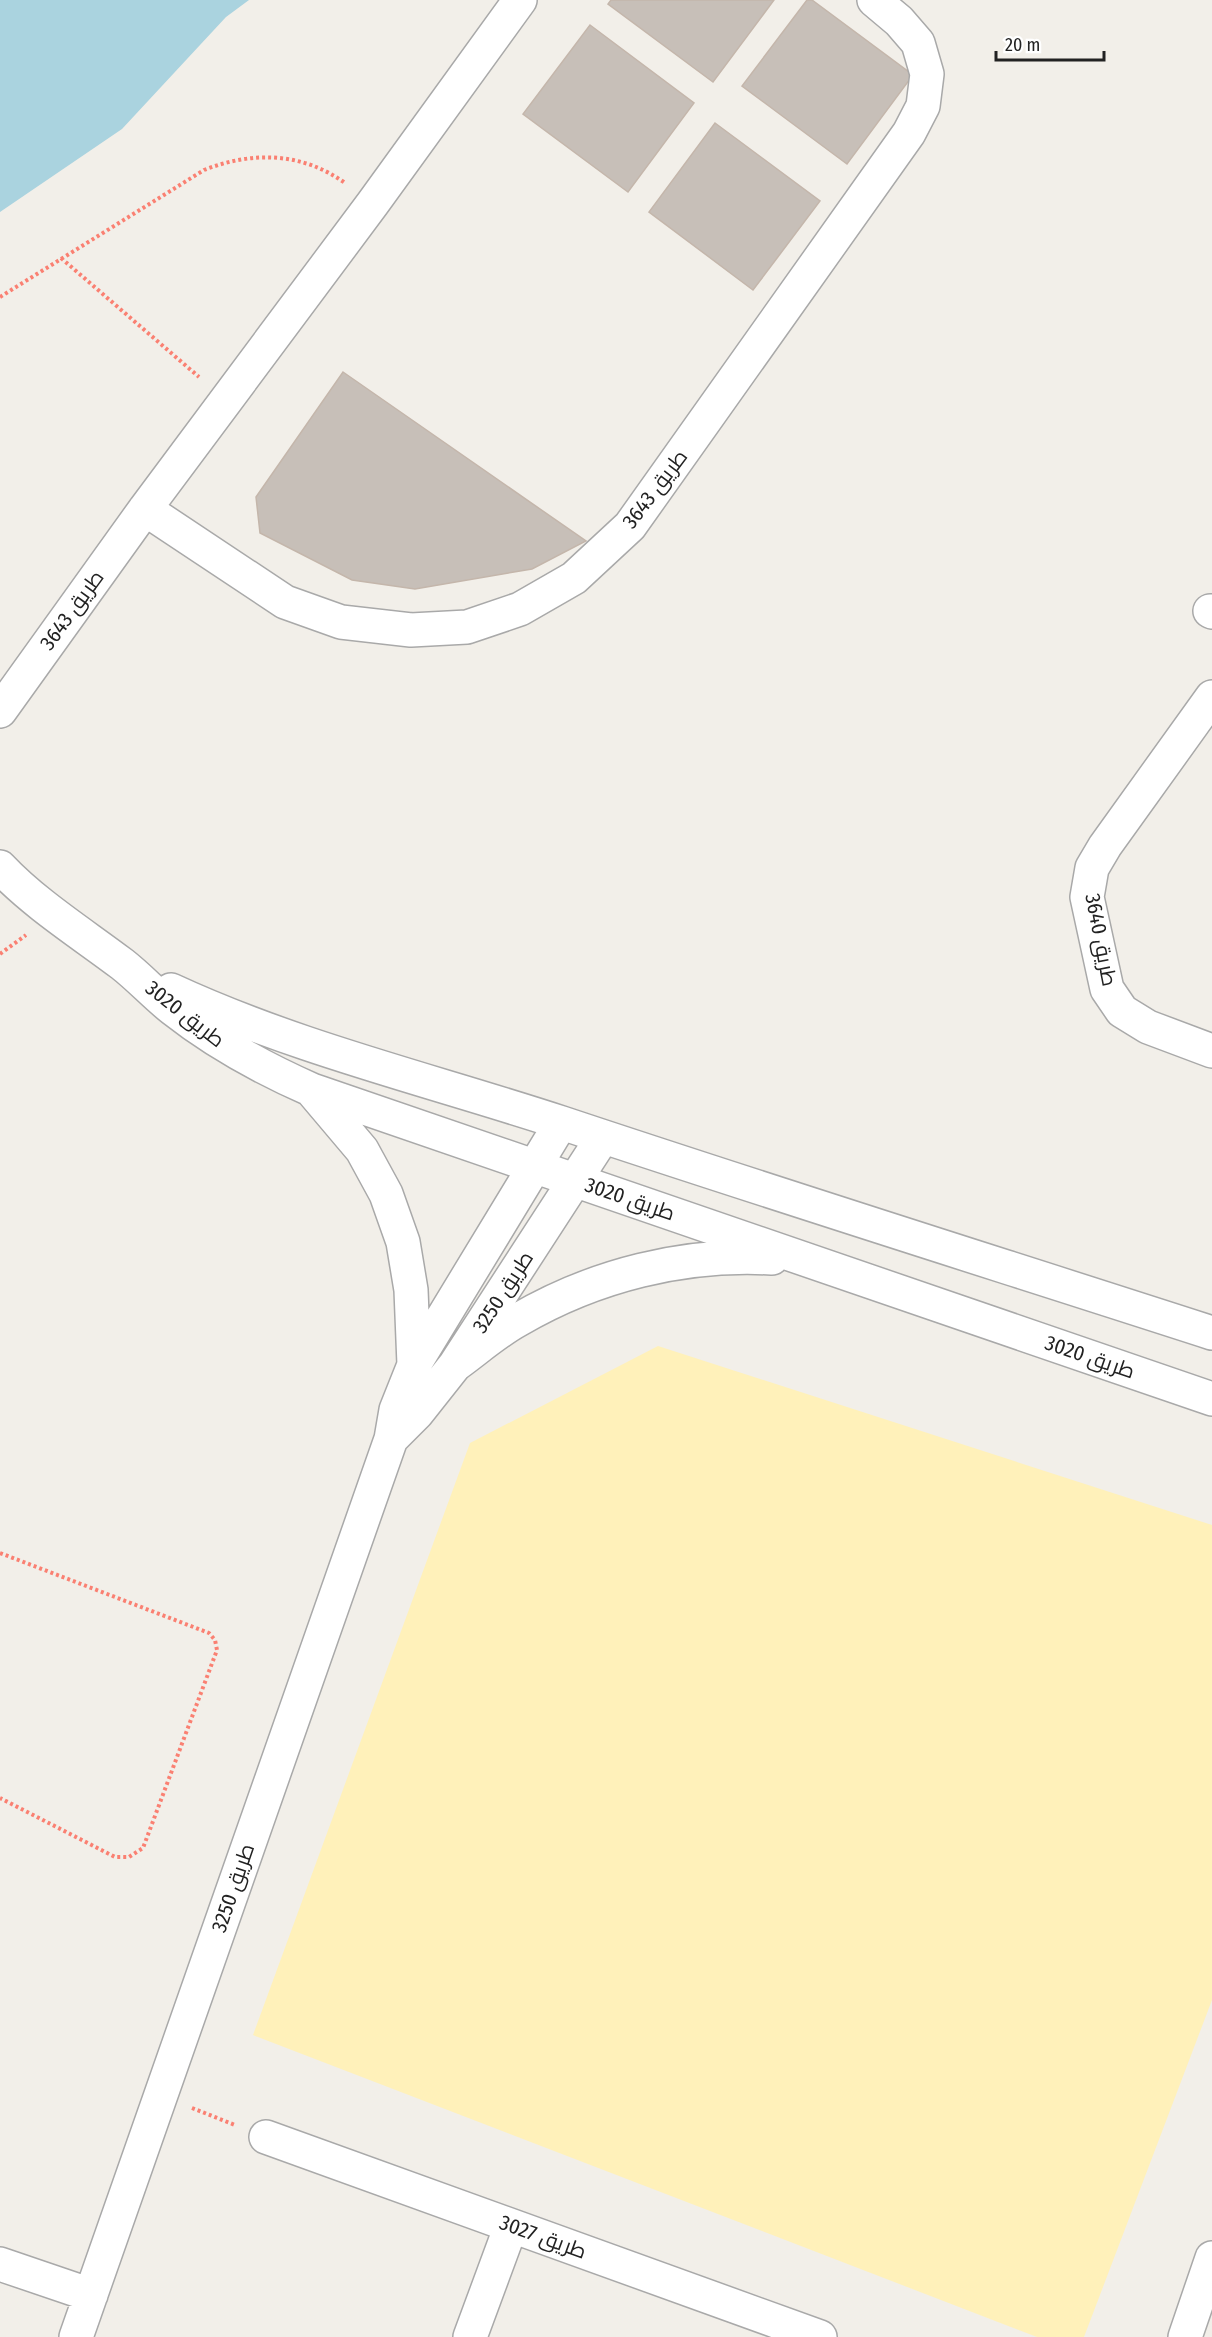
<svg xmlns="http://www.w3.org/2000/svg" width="1212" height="2337" font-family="'Fira Sans Condensed',Cairo,sans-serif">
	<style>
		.sand { fill: #fff1ba }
		.water { fill: #aad3df }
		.building { fill: #c7bfb8; stroke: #c4b6ab; stroke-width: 1.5 }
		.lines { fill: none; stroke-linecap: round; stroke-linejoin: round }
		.minor-casing { stroke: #a9a9a9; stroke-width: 36 }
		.path { stroke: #fa8072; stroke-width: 4; stroke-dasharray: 3 3; stroke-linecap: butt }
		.minor { stroke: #fff; stroke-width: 33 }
		.labels { text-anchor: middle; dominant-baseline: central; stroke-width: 4.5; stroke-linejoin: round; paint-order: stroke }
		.street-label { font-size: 21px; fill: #222; stroke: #fff }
	</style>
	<rect width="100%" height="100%" fill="#f2efe9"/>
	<path class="sand" d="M658,1346L1212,1525V2000L1084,2337H1037L253,2035L470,1443Z"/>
	<path class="water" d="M0,0H249L226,17L122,129L0,212Z"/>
	<path class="building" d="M611,0H774L713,82L608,4Z
		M807,0H812L913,75L847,164L742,86Z
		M590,25L694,103L628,192L523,114Z
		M715,123L820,201L753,290L649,212Z
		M343,372L586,541L532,569L415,589L352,580L260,533L256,497Z"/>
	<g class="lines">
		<defs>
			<path id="minor" d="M145,509L285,602L341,622L411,630L467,627L520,609L574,578L630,526L909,133L923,106L927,74L918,43L899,21L874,0
				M1210,611L1212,612
				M1212,697L1105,846L1092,868L1087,897L1107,989L1122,1011L1148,1027L1212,1051
				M0,711L145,509L373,203L520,0
				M0,867C35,904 81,933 122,964C140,978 155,995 173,1009C216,1043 262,1068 312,1090L1212,1399
				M171,990C296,1048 431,1080 562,1123C778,1195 995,1263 1212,1333
				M313,1092L362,1150L386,1194L403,1242L411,1290L414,1365
				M455,1365C476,1350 496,1332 518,1320C595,1275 684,1253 772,1258
				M391,1439L417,1413L455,1365L603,1137
				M266,2137L820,2337
				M0,2264L91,2295
				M76,2337L391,1439L396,1410L414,1365L561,1123
				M470,2337L511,2226
				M1185,2337L1212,2258"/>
		</defs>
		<use href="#minor" class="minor-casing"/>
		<path class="path" d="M61,258L199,377
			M0,297L204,170C252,151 302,152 345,183
			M0,954L26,935
			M0,1553L209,1633L215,1640L217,1650L143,1848L129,1857H115L0,1798
			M192,2108L235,2125"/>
		<use href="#minor" class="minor"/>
	</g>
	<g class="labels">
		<g class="street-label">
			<text transform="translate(655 489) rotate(-53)">طريق 3643</text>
			<text transform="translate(72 610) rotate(-54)">طريق 3643</text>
			<text transform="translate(1101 940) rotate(79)">طريق 3640</text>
			<text transform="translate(185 1014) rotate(38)">طريق 3020</text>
			<text transform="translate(630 1199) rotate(19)">طريق 3020</text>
			<text transform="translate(503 1292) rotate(-57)">طريق 3250</text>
			<text transform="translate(1090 1357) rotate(19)">طريق 3020</text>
			<text transform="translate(233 1888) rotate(-71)">طريق 3250</text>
			<text transform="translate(543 2237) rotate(20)">طريق 3027</text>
		</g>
	</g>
	<path d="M996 51v9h108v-9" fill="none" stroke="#222222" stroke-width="3"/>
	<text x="1005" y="51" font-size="18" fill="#222222" stroke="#ffffff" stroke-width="4.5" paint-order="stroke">20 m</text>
</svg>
